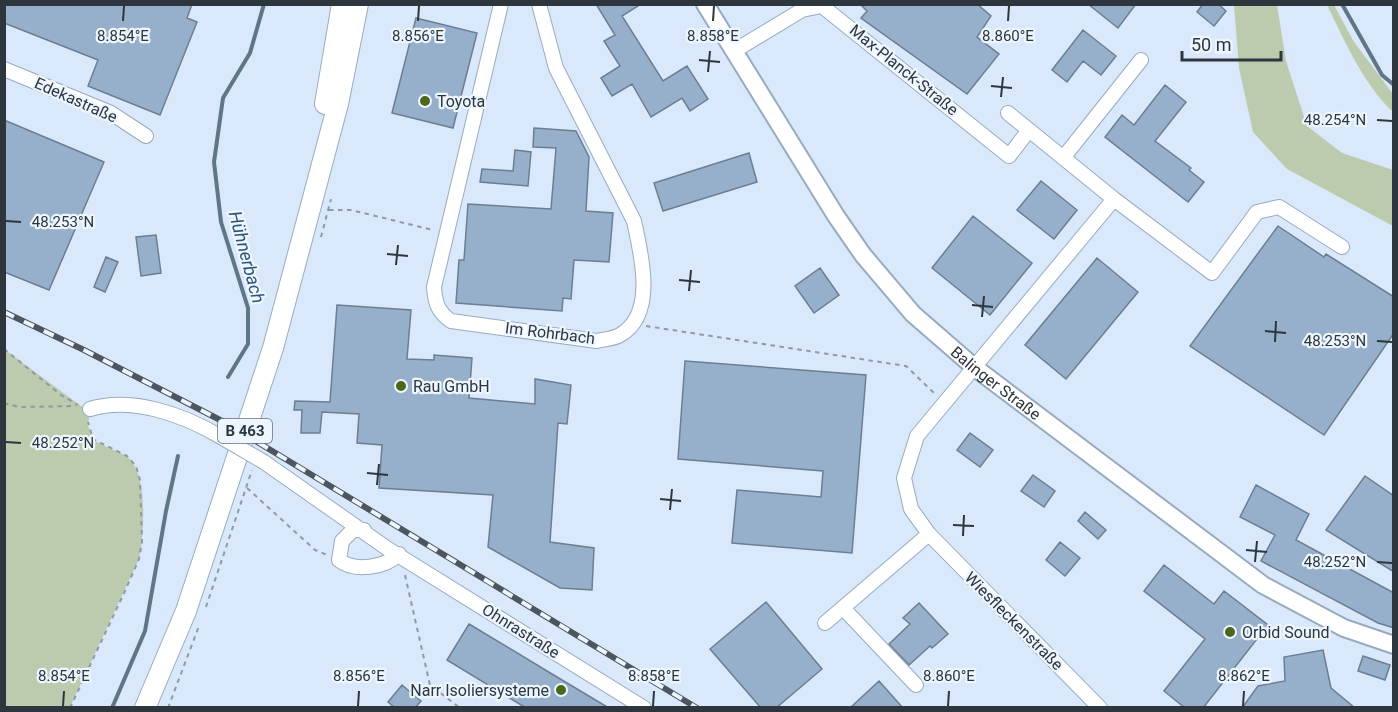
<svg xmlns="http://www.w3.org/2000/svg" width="1398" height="712" font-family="Roboto,sans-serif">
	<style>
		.green { fill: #bccaad }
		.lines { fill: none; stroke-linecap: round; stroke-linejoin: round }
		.stream { stroke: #617589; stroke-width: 4 }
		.building { fill: #96b0cb; stroke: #6c7e91; stroke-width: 1.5 }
		.minor-casing { stroke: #97abbf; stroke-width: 16 }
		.major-casing { stroke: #97abbf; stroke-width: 20 }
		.highway-casing { stroke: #97abbf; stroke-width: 22 }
		.path { stroke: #8d9aa8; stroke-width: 2; stroke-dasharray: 4.5 4.5; stroke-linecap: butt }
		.minor { stroke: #fff; stroke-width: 14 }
		.major { stroke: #fff; stroke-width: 16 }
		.highway { stroke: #fff; stroke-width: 20 }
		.rail-casing { stroke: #4d5660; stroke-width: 6 }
		.rail { stroke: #edf6fe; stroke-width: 4; stroke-dasharray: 11; stroke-linecap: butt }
		.minor-bridge-casing { stroke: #97abbf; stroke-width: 16; stroke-linecap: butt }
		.minor-bridge { stroke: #fff; stroke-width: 14 }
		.ticks { fill: none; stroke: #2d353d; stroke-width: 2 }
		.poi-dot { fill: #4b6719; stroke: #edf6fe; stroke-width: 2 }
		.labels { text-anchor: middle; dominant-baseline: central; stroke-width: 4.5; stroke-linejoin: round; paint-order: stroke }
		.shield { fill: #edf6fe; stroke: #676f77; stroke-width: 1.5 }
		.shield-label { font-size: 15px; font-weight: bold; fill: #2d353d }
		.street-label { font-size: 16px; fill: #2d353d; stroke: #edf6fe }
		.poi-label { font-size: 16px; fill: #2d353d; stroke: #edf6fe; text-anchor: start }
		.water-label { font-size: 18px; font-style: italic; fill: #2b5379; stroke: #edf6fe }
		.ticks-label { font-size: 15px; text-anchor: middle; fill: #2d353d; stroke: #edf6fe; stroke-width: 4.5; stroke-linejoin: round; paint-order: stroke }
	</style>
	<rect width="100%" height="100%" fill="#d9e9fb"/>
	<path class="green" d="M1234,5H1277L1286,61L1307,126L1342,153L1393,170V226L1287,169L1253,132L1239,68Z
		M1327,5H1334L1354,42L1393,94V112C1363,84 1345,41 1327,5Z
		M4,349L81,406L90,409L88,426L93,439C103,447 115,449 126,456C149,471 144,535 139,559L70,707H5Z"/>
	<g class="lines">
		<path class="stream" d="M1342,4L1382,75L1394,85
			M228,377L248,344V308L221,222L214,162L223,98L250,53L264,4
			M112,708L145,631L166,511L178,456"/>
	</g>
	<path class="building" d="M4,4H192L187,18L197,22L160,115L88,86L98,60L4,23Z
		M596,4H641L622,16L663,81L687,66L708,99L690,111L682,98L651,117L632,84L612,96L601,78L620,66L604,41L615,35Z
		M860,4H977L991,16L977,37L999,54L967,94L861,18L867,11Z
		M1088,4H1136L1118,28Z
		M1203,4H1218L1226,11L1214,26L1197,12Z
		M416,18L477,33L453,128L392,113Z
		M1083,30L1116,56L1101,75L1083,61L1067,82L1052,70Z
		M1165,85L1186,102L1155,141L1191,168L1189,170L1204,182L1188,202L1105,137L1122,115L1134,125Z
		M4,120L104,162L49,290L4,272Z
		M534,128L576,131L589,157L586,211L613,213L609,262L574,260L571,299L563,298L562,311L456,303L459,260H464L468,204L551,209L556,148L533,147Z
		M515,150L531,152L528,186L480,182L482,169L513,171Z
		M749,153L757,182L663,211L654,183Z
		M1041,181L1077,210L1054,239L1017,210Z
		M973,216L1032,263L990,315L932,268Z
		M1278,226L1324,257L1326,254L1394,297V333L1324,435L1190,346Z
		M156,235L161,273L141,276L136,237Z
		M106,257L118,262L105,292L94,287Z
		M1097,258L1138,292L1066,379L1025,345Z
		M820,268L839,295L814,313L795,286Z
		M337,305L411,310L407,359L434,360V355L472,358L469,398L535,404V379L571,385L567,424L558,423L550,542L594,548L592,590L560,588L488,547L493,495L379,488L382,445L357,443L359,414L322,412L320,433H301L302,410H294L295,401L330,402Z
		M685,361L866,375L852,553L732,543L737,490L821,497L823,471L678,459Z
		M970,433L993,450L980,467L957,450Z
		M1033,475L1055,491L1044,507L1021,491Z
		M1365,476L1394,496V572L1326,530Z
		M1256,485L1309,514L1296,540L1394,593V628L1378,623L1261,561L1275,535L1240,517Z
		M1085,512L1106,530L1098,539L1078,521Z
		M1060,542L1080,558L1065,576L1046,560Z
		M1164,565L1214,604L1224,591L1268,625L1203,708H1185L1164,691L1205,639L1144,591Z
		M766,602L822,669L776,708H761L710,649Z
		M919,603L948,634L932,648L930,646L909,665L889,644L910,624L903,618Z
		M469,624L552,674L609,708H526L447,660Z
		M1323,650L1331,688L1355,708H1242L1258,686L1285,681L1284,657Z
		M1363,656L1390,665L1385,680L1358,671Z
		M879,681L903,708H850Z
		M402,685L421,701L415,708H395L388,702Z"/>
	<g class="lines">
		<defs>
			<path id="minor" d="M501,4L434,287C435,303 438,312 451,321L597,341C604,339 614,339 620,335C657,314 641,254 634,221L556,68L539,4
				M734,51L802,10L822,6L1009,156L1029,130
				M4,69L111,113L146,136
				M1008,113L1114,199L917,436L904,478L911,509L929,534L1100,708
				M1063,158L1141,60
				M1114,199L1212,273L1257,212L1279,207L1342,247
				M90,409C132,396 184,415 221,437
				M264,462L388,549L644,708
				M364,530H353L342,541L339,560C354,572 385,568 399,554
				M843,608L916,685
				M825,623L929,534"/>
			<g id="major">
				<path id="s1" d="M705,4L836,216L863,255L913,314L974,367L1263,585L1344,628L1394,645"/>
			</g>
			<path id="highway" d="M325,104L342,4
				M145,708L186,611L273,348L338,104L358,4"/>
		</defs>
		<use href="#minor" class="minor-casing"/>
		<use href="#major" class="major-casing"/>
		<use href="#highway" class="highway-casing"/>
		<path class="path" d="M329,210H351L433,230
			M321,237L331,199
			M646,326L906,366L935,394
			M4,349L61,395L78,405
			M4,403L19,407L76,406
			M247,488L315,550L327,555
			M405,575L430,685L460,708
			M206,607L252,470
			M70,708L125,591L139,559L142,542L140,480L136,466L127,456L93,439L88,422
			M168,708L199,626"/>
		<use href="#minor" class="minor"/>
		<use href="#major" class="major"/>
		<use href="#highway" class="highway"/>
		<defs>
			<path id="rail" d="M4,312L84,350L226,423L697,708"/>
		</defs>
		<use href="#rail" class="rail-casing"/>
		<use href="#rail" class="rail"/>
		<defs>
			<path id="minor-bridge" d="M221,437L264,462"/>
		</defs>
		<use href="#minor-bridge" class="minor-bridge-casing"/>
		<use href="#minor-bridge" class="minor-bridge"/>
	</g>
	<path class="ticks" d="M123,21L124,6M418,21L419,6M713,21L714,6M1008,21L1009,6M699,60L720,62M708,72L710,51M991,86L1012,88M1001,97L1003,77M1377,120L1392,121M6,221L21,222M387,254L408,256M396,265L398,245M679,280L700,282M689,291L691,270M972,305L993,307M982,317L984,296M1265,331L1286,333M1377,341L1392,342M1275,342L1276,321M6,442L21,443M367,473L388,475M377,485L379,464M660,499L681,501M670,510L672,489M953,525L974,526M963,536L964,515M1246,550L1267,552M1255,562L1257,541M1377,562L1392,563M63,706L64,691M358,706L359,691M653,706L654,691M948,706L949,691M1243,706L1244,691"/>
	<g class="poi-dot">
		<circle cx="425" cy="101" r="6"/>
		<circle cx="401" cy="386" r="6"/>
		<circle cx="1230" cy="632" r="6"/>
		<circle cx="561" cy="690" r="6"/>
	</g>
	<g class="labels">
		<rect class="shield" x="218" y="419" width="54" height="24" rx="4.5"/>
		<g class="shield-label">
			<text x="245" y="431">B 463</text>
		</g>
		<g class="street-label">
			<text transform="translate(904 70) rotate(39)">Max-Planck-Straße</text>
			<text transform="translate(76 100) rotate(24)">Edekastraße</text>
			<text transform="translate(550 333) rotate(7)">Im Rohrbach</text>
			<text stroke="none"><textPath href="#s1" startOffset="482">Balinger Straße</textPath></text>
			<text transform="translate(1014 621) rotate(45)">Wiesfleckenstraße</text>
			<text transform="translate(521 631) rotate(32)">Ohnrastraße</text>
		</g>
		<g class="poi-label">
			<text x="437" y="101">Toyota</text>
			<text x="413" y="386">Rau GmbH</text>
			<text x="1242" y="632">Orbid Sound</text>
			<text x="549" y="690" text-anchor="end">Narr Isoliersysteme</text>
		</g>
		<g class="water-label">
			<text transform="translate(247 257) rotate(75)">Hühnerbach</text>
		</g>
	</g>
	<g class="ticks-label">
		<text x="123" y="41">8.854°E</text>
		<text x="418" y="41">8.856°E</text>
		<text x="713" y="41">8.858°E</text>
		<text x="1008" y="41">8.860°E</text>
		<text x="1335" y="125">48.254°N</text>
		<text x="63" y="227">48.253°N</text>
		<text x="1335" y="346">48.253°N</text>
		<text x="63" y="448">48.252°N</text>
		<text x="1335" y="567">48.252°N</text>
		<text x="64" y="681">8.854°E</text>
		<text x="359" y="681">8.856°E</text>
		<text x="654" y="681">8.858°E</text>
		<text x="949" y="681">8.860°E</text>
		<text x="1244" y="681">8.862°E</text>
	</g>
	<rect width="1398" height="712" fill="none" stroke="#2d353d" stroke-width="12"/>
	<path d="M1182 51v9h99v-9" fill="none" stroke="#2d353d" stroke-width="3"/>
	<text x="1191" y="51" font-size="18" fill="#2d353d" stroke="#edf6fe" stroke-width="4.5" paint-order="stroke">50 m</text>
</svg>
